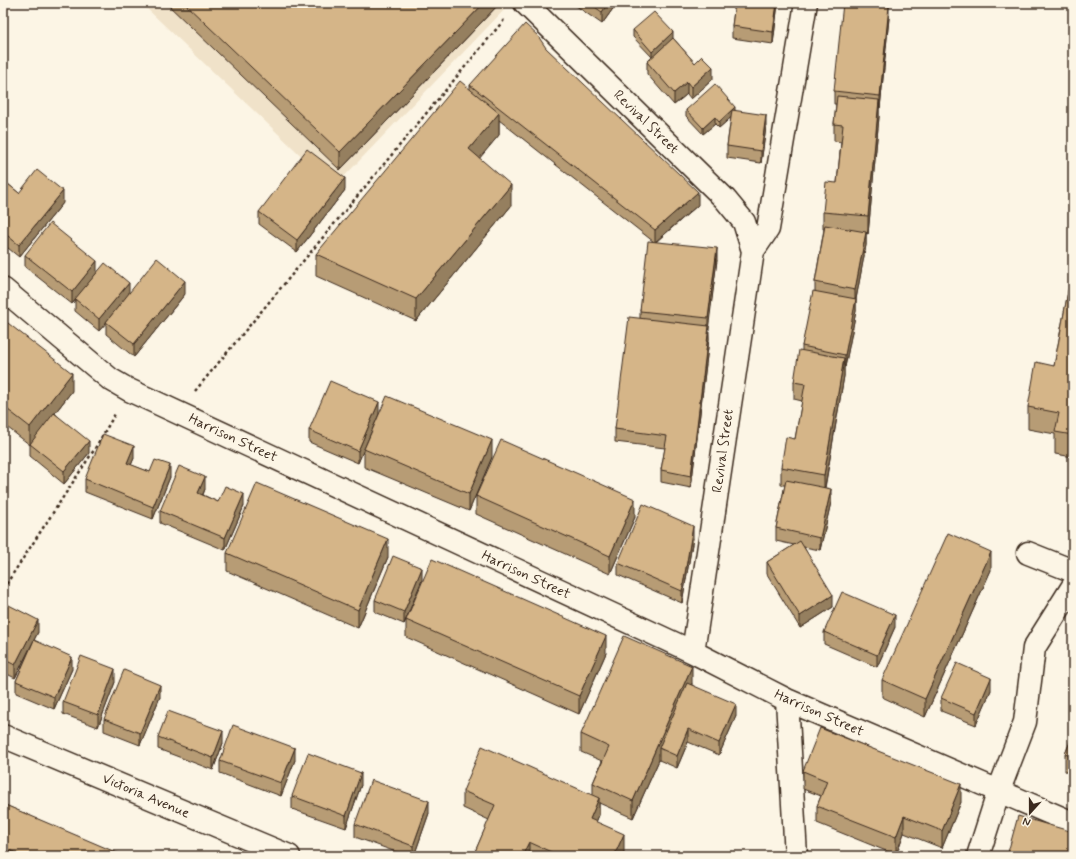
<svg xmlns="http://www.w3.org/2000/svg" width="1076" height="859" font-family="Mynerve,sans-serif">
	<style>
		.built { fill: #f0e2c9 }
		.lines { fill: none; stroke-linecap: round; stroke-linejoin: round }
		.minor-casing { stroke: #3b2a1e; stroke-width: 25 }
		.path { stroke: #3b2a1e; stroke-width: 2.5; stroke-dasharray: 3 3; stroke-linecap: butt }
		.minor { stroke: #fcf5e5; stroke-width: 22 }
		.wall { fill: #b79c75; stroke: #3b2a1e }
		.shaded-wall { fill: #957f5f; stroke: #3b2a1e }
		.building { fill: #d5b588; stroke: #3b2a1e }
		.labels { text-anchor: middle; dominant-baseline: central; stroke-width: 4; stroke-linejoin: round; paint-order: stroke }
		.street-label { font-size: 14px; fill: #3b2a1e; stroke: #fcf5e5 }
	</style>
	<rect width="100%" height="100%" fill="#fcf5e5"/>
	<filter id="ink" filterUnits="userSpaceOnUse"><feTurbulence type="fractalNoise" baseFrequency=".025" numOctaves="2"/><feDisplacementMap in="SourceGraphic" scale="8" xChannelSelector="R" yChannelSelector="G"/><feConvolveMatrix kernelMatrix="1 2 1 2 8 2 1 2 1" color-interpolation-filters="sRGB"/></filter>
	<g filter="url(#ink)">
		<path class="built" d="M141,3H499L505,9L334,187Z"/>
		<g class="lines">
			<defs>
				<path id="minor" d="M525,3L725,199L744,222L753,251L693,652
					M753,251L768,229L806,3
					M3,289L110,379L129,390L693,652L787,700L1073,823
					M1028,553L1073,571
					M787,700L796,856
					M3,736L289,856
					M978,856L999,790L1025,722L1034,648L1073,586"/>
			</defs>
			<use href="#minor" class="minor-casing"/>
			<path class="path" d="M195,391L504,20
				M3,589L94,450L115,414"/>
			<use href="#minor" class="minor"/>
		</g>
		<path class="wall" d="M166,3H498V5L340,170Z
			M572,3H617L602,24Z
			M735,3H778L773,44L732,38V26Z
			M889,18L880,108H879V117L868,234L866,233V245L856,299V311L845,367H844V376L825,488L831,502L820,550L804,547L833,607L800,628L767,574V562L794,545L776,541V528L785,485H781V467L795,439L802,401L794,399V382L802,351V346L815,291V282L824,229H823V212L837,183L841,142L834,141V124L836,104H834V91Z
			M633,30L673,38L695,63L713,79L691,99L687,94L674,105L647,74V62L652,57L633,37Z
			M546,48L698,205L656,242L717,260L708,326L709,339L691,488L661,482V470L665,448L615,442V429L640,318V311L654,242L499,120V135L479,158L511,206L416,321L316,276V254L470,90V85Z
			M686,110L735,111L766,127L761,163L727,158V146L731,117L719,128L715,124L703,134L686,116Z
			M3,180L19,193L63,203L19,257L3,244Z
			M345,190L297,252L259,224V212Z
			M25,255L97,273L129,293L185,294L134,357L106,334V323L99,331L75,311V300L72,304L25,267Z
			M1073,265V457L1055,454V434L1028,429V407L1054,366Z
			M3,322L72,391L55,413L89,453L64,484L30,456V445L3,424Z
			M379,414L358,463L309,442V430Z
			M364,449L492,457L469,511L364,467Z
			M134,458L131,465L150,472L170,477L153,519L85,492V479Z
			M205,489L203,495L218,502L244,506L225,550L160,523V511Z
			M476,496L635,517L610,574L476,514Z
			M693,538L682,603L618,575V563Z
			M227,553L388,557L358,628L227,571Z
			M991,570L925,717L882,697V680Z
			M422,580L408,614L606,653L579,714L406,637V620L404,624L375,612V600Z
			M3,602L38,632L34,640L72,669L54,709L16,693V681L32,644L15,678L3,672Z
			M895,627L877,667L824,644V632Z
			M115,682L98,727L63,714V702Z
			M692,683V685L736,716L719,755L688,742L677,768L659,760L633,818L599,803V815L596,822L624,852L622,856H474V854L489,820L463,808V791L593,795V783L602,761L581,752V734Z
			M991,690L976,725L941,711V698Z
			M160,697L140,745L104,731V719Z
			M1073,735V775L1065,771V754Z
			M158,737L223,743L213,770L158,749Z
			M295,760L281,796L220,773V761Z
			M803,771L961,802L942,848L904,833L896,855L817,823V806L821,796L803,789Z
			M361,785L346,828L292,809V796Z
			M3,804L120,856H3Z
			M429,813L414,856H407L355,837V824Z"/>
		<path class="shaded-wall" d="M484,3H498V5L340,170V152Z
			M608,3H617L602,24V12Z
			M777,3H778L773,44V32Z
			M889,6V18L880,108V96Z
			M673,32V39L652,58V52Z
			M713,67V79L691,99V87Z
			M687,82V94L674,105V93Z
			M879,100V117L868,234V216Z
			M735,107V114L719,128V122Z
			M499,113V135L469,171V149Z
			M766,115V127L761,163V151Z
			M715,117V124L703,134V128Z
			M345,178V190L297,252V240Z
			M511,185V206L416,321V299Z
			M63,191V203L19,257V245Z
			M698,192V205L655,242V230Z
			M866,232V245L856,299V311L845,367V355L855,302V290Z
			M717,248V260L708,331V318Z
			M97,261V273L72,304V292Z
			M185,281V294L134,357V344Z
			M129,283V295L106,322V323L99,331V319Z
			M709,326V339L691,488V476Z
			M844,358V376L824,492V475Z
			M72,373V391L30,445V427Z
			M379,402V414L358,463V451Z
			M492,440V457L469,511V494Z
			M89,441V453L64,484V471Z
			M134,446V458L127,475V463Z
			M170,465V477L153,519V507Z
			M205,477V489L198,506V493Z
			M831,489V502L820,550V538Z
			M244,494V506L225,550V538Z
			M635,499V517L610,574V556Z
			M693,526V538L682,603V591Z
			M388,539V557L358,628V610Z
			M991,552V570L925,717V699Z
			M422,568V580L404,624V612Z
			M833,595V607L800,628V616Z
			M895,615V627L877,667V655Z
			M38,620V632L15,678V665Z
			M606,636V653L579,714V696Z
			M72,657V669L54,709V697Z
			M692,666V683L663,750L659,748V760L633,818V801Z
			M115,669V682L98,727V715Z
			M991,678V690L976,725V713Z
			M160,685V697L140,745V733Z
			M736,704V716L719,755V743Z
			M688,729V742L677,768V756Z
			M223,731V743L213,770V758Z
			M295,748V760L281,796V783Z
			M361,773V785L346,828V816Z
			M961,784V802L942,848V831Z
			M599,798V815L590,837V819Z
			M429,801V813L414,856H413V846Z
			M904,816V833L896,855V837Z
			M624,834V852L622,856H614Z
			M529,842V856H522Z
			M7,849V856H4Z"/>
		<path class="building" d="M184,3H484L340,152Z
			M589,3H608L602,12Z
			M735,3H777L773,32L732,26Z
			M843,3H862L889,6L880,96L834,91Z
			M654,12L673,32L652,52L633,30Z
			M525,24L538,36L546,48L698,192L655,230L470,85Z
			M673,38L695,63L702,56L713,67L691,87L687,82L674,93L647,62Z
			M460,81L499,113L469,149L511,185L416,299L316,254Z
			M715,84L735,107L719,122L715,117L703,128L686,110Z
			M837,96L879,100L868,216L823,212L826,182L837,183L843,125L834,124Z
			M732,110L766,115L761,151L727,146Z
			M307,149L345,178L297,240L259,212Z
			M37,170L63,191L19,245L3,232V180L19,193Z
			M50,223L97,261L72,292L25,255Z
			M825,225L866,232L855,290L815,282Z
			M648,241L717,248L708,318L640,311Z
			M157,258L185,281L134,344L106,322Z
			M105,263L129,283L99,319L75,299Z
			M1073,265V435L1055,432L1059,413L1028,407L1036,362L1054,366Z
			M813,291L856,299L845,355L802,346Z
			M629,317L709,326L691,476L661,470L667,436L615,429Z
			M4,320L72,373L30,427L3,406V322Z
			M799,350L844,358L824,475L781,467L786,437L795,439L805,384L794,382Z
			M330,381L379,402L358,451L309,430Z
			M387,396L492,440L469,494L364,449Z
			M54,413L89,441L64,471L30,444Z
			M103,434L134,446L127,463L150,472L155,460L170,465L153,507L85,479Z
			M501,440L635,499L610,556L476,496Z
			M179,466L205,477L198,493L218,502L225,486L244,494L225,538L160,511Z
			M786,480L831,489L820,538L776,528Z
			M257,483L388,539L358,610L227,553Z
			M643,504L693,526L682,591L618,563Z
			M948,533L991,552L925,699L882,680Z
			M800,541L833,595L800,616L767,562Z
			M393,556L422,568L404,612L375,600Z
			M432,559L606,636L579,696L406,620Z
			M842,592L895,615L877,655L824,632Z
			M3,602L38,620L15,665L3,659Z
			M624,636L692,666L633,801L593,783L609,747L581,734Z
			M34,640L72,657L54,697L16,681Z
			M81,656L115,669L98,715L63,702Z
			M957,663L991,678L976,713L941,698Z
			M124,670L160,685L140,733L104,719Z
			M687,683L736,704L719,743L688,729L677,756L659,748Z
			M168,711L223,731L213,758L158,737Z
			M233,725L295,748L281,783L220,761Z
			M820,728L961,784L942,831L904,816L896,837L817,806L827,781L803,771Z
			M1073,735V757L1065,754Z
			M482,746L599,798L590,819L624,834L614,856H560L529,842L522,856H478L474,854L495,805L463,791Z
			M308,753L361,773L346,816L292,796Z
			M371,780L429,801L413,846L355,824Z
			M3,804L120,854L119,856H23L7,849L4,856H3Z
			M1018,816L1073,832V856H1007Z"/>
	</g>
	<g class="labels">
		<g class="street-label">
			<text transform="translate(646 122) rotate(44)">Revival Street</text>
			<text transform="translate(233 438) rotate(25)">Harrison Street</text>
			<text transform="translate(723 451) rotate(-82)">Revival Street</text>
			<text transform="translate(526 575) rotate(25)">Harrison Street</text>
			<text transform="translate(819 713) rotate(24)">Harrison Street</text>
			<text transform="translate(146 796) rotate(23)">Victoria Avenue</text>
		</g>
	</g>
	<rect width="1076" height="859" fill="none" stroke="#fcf5e5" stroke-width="16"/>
	<rect x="8" y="8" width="1060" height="843" fill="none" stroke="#3b2a1e" stroke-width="1.5" filter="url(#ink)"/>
	<g transform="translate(1030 813) rotate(201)" stroke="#fcf5e5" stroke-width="3" paint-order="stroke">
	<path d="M0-3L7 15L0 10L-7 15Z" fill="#3b2a1e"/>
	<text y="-6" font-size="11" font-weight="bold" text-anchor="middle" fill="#3b2a1e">N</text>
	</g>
</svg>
